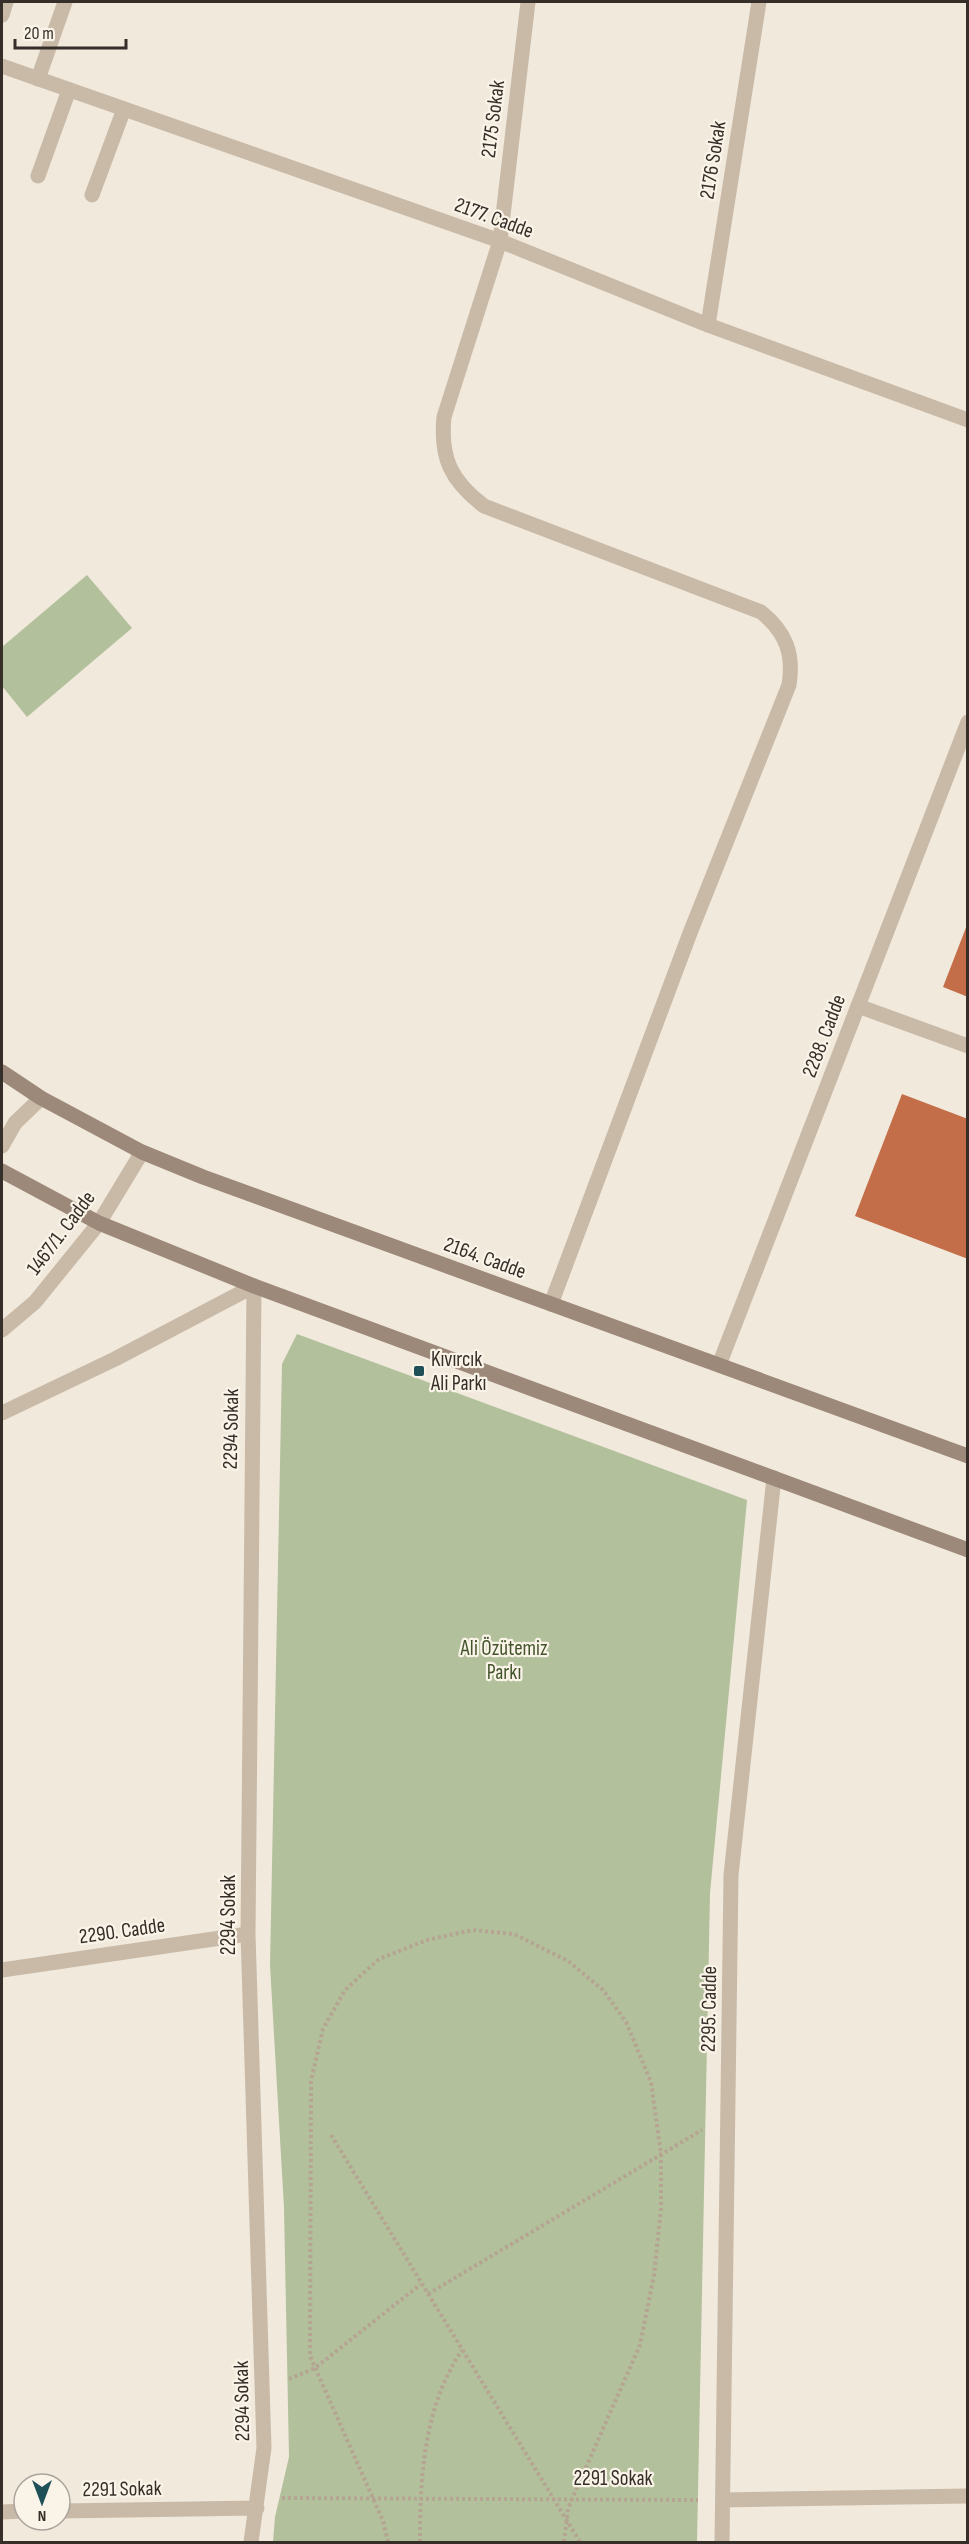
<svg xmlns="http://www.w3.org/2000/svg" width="969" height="2544" font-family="'Sofia Sans Condensed',sans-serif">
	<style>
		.green { fill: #b2c09c }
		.building { fill: #c36e48 }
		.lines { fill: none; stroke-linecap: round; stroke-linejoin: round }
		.path { stroke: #b5a492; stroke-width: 4; stroke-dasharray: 3 3; stroke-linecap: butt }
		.service { stroke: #c9baa8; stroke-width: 15 }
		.minor { stroke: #c9baa8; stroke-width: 15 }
		.tertiary { stroke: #c9baa8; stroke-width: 15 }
		.secondary { stroke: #9d897a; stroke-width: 15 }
		.poi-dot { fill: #1f4f57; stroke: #f9f3e8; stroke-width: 2 }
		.labels { text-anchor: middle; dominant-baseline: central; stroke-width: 4.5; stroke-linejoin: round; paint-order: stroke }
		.street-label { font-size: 21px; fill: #362e28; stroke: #f9f3e8 }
		.poi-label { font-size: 21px; fill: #362e28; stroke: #f9f3e8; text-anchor: start }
		.park-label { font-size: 21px; fill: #43542c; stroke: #f9f3e8 }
	</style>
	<rect width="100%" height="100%" fill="#f1e9dc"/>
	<path class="green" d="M87,575L132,628L27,717L2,686V647Z
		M297,1334L747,1500L710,1893L697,2542H273L275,2517L289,2457L284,2208L270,1965L282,1364Z"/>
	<path class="building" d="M967,925H968V997L943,987Z
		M902,1094L968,1119V1259L855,1216Z"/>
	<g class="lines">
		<path class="path" d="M331,2135L580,2542
			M428,2294L702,2130
			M289,2379L315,2368L421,2284
			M282,2498L698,2500
			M388,2542L383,2521L310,2356L311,2081L323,2029L345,1990L379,1959L427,1940L473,1930L514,1934L568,1961L603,1990L626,2022L651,2082L661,2154V2209L654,2275L640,2345L572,2499L568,2509L564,2542
			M420,2542C420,2476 424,2406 462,2350"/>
		<path class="service" d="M2,15L6,2
			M38,79L65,2
			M38,176L69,90
			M92,195L124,109
			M858,1006L968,1046"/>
		<path class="minor" d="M528,2L500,241L444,417C440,458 451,481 484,506L761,612C786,632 794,654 789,685L690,933L551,1304
			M2,66L500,241L708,325L968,420
			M708,325L759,2
			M719,1365L968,722
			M2,1970L248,1934
			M723,2500L968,2496
			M60,2511L257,2508
			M2,2512L24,2511
			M251,2542L264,2448L248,1934L254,1286
			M722,2542L731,1875L774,1478"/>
		<path class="tertiary" d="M2,1146L15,1123L41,1098
			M2,1330L35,1302L99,1223L142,1152
			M2,1413L115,1359L254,1286"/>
		<path class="secondary" d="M2,1072L41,1098L142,1152L203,1177L968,1456
			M2,1171L99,1223L254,1286L968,1550"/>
	</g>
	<rect class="poi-dot" x="413" y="1365" width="12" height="12" rx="3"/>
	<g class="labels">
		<g class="street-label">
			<text transform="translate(493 119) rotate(-83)">2175 Sokak</text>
			<text transform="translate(713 160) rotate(-81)">2176 Sokak</text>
			<text transform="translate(494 218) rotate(20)">2177. Cadde</text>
			<text transform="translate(824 1036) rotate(-69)">2288. Cadde</text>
			<text transform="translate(61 1233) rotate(-53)">1467/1. Cadde</text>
			<text transform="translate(485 1258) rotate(20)">2164. Cadde</text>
			<text transform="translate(231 1429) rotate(-89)">2294 Sokak</text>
			<text transform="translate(228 1915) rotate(-90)">2294 Sokak</text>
			<text transform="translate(122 1931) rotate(-8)">2290. Cadde</text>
			<text transform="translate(709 2009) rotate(-89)">2295. Cadde</text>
			<text transform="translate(242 2401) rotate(-91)">2294 Sokak</text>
			<text x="613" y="2478">2291 Sokak</text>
			<text transform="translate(122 2489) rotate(-1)">2291 Sokak</text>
		</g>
		<g class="poi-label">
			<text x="431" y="1359">Kıvırcık<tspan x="431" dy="24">Ali Parkı</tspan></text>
		</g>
		<g class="park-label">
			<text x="504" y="1648">Ali Özütemiz<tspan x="504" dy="24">Parkı</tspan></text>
		</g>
	</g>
	<rect width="969" height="2544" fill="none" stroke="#362e28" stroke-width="6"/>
	<g transform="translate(42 2502) rotate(180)"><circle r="28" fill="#f9f3e8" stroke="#aba49b" stroke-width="1.5"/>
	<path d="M0-4.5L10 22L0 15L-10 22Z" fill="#1f4f57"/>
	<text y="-9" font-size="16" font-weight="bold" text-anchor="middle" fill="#362e28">N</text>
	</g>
	<path d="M15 39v9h111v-9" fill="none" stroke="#362e28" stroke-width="3"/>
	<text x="24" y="39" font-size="18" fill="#362e28" stroke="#f9f3e8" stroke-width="4.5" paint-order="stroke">20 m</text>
</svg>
